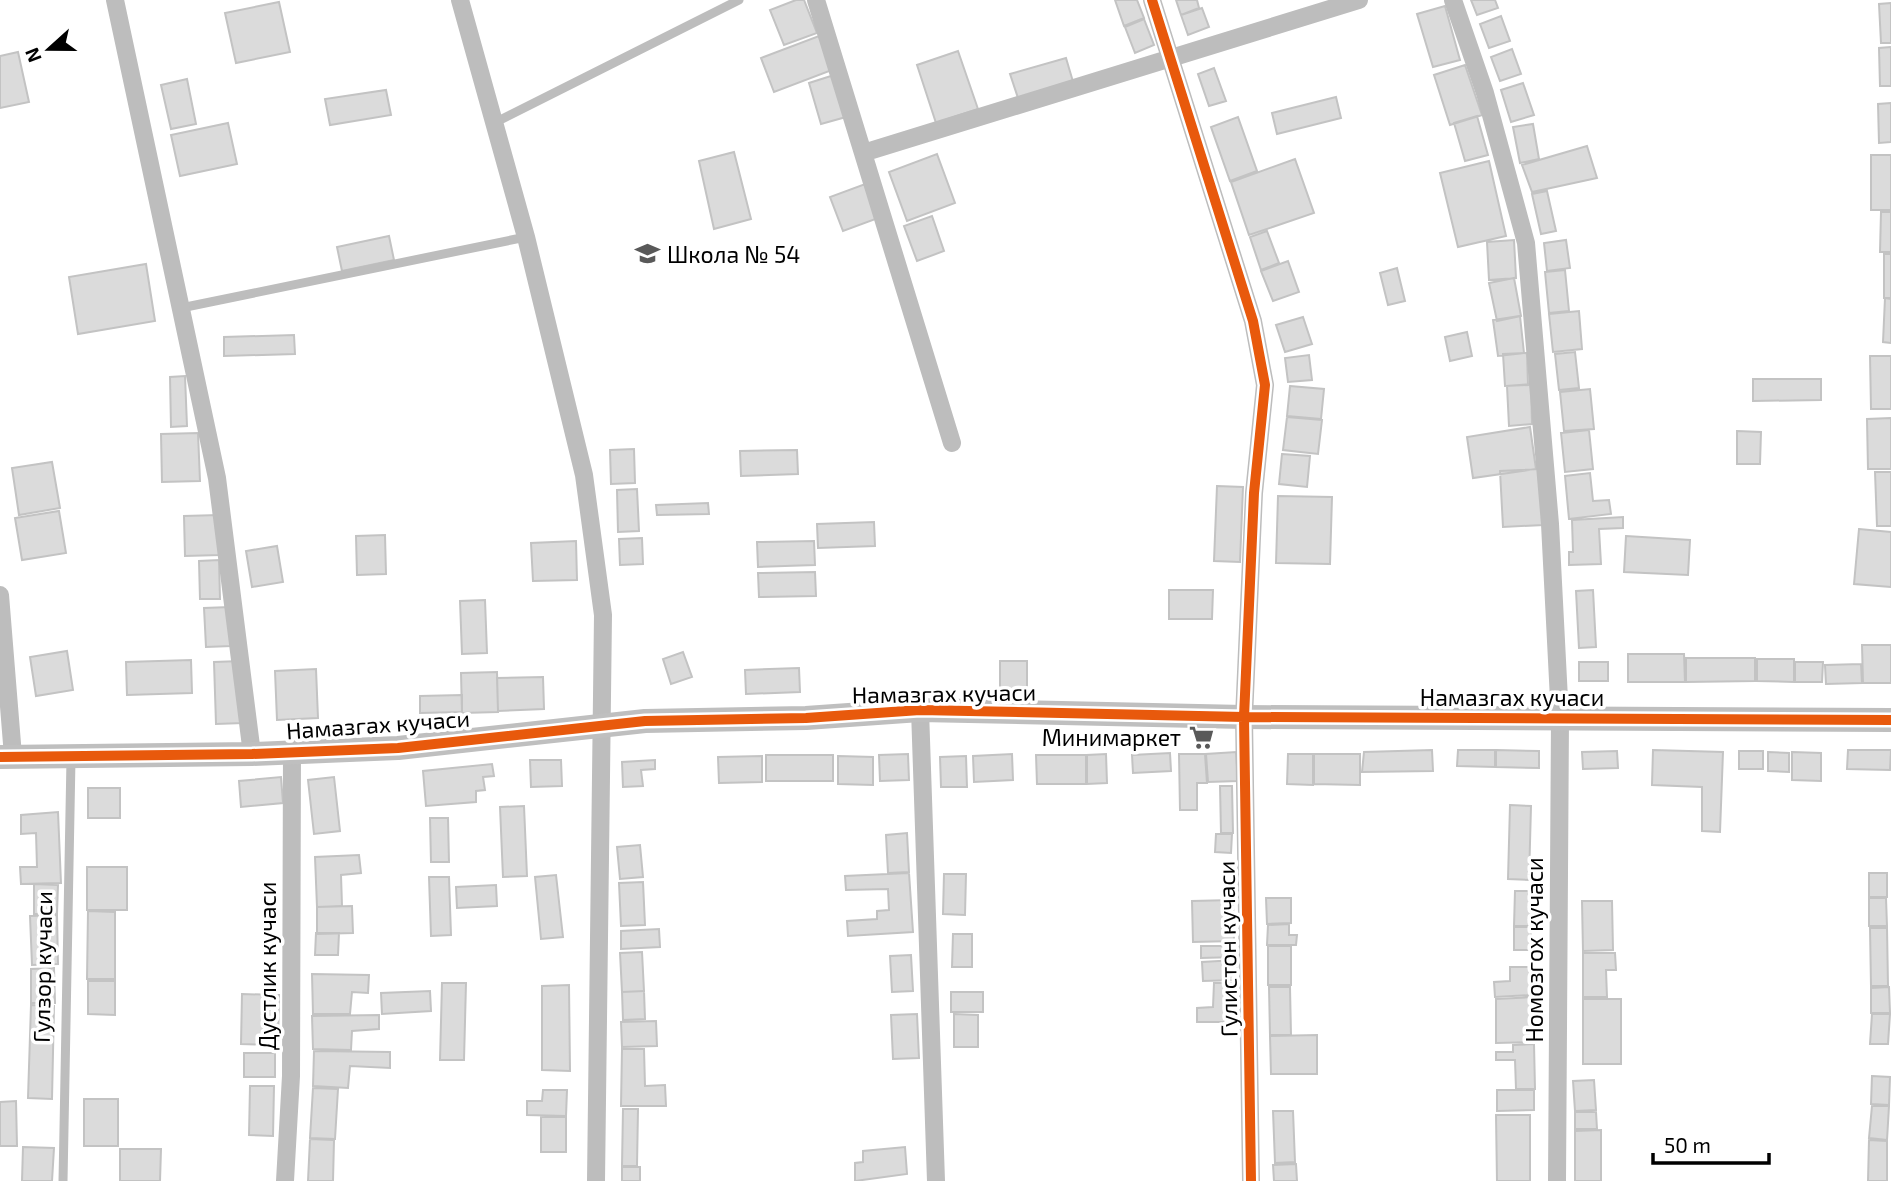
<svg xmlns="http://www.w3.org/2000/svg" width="1891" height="1181" font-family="'Exo 2',sans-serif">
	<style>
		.building { fill: #dbdbdb; stroke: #c3c3c3; stroke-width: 2 }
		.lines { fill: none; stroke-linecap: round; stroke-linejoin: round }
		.lane { stroke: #bdbdbd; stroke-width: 9 }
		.street { stroke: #bdbdbd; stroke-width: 18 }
		.secondary { stroke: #bfbfbf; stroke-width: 24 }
		.cycleway-casing { stroke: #fff; stroke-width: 15 }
		.cycleway { stroke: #e8590c; stroke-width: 10 }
		.labels { text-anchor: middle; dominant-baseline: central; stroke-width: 7; stroke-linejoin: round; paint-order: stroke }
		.poi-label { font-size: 23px; fill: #000; stroke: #fff; text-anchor: start }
		.street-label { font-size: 23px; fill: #000; stroke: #fff }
	</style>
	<rect width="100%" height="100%" fill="#fff"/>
	<path class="building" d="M796,0H804L817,33L784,45L770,10Z
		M1115,0H1137L1144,18L1124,26Z
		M1176,0H1197L1199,8L1181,15Z
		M1471,0H1495L1498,8L1477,15Z
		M279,2L290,52L236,63L225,13Z
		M1891,3V43H1881L1879,4Z
		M1445,6L1460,60L1433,67L1417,14Z
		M1202,8L1209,27L1188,35L1181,15Z
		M1501,16L1510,41L1489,48L1480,24Z
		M1144,19L1154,45L1135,53L1125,27Z
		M819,36L832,70L774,92L761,58Z
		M1891,47V86H1880L1879,48Z
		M1512,49L1521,74L1500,81L1491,57Z
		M958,51L978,109L936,123L917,65Z
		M18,52L29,102L0,108V56Z
		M1066,58L1074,85L1019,101L1010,74Z
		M1465,65L1482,115L1450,125L1434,75Z
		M1214,68L1226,101L1209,106L1198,74Z
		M834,75L846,117L821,124L809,83Z
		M187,79L196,124L171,129L161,85Z
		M1523,83L1534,115L1511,122L1501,90Z
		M386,90L391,115L330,125L325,99Z
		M1336,97L1341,118L1277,134L1272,113Z
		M1891,103V142L1879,143L1878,104Z
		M1477,116L1488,155L1465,161L1454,123Z
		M1238,117L1257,171L1230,181L1211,127Z
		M228,123L237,164L180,176L171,135Z
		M1533,124L1539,159L1520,163L1513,127Z
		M1587,146L1597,178L1532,192L1522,165Z
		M734,152L751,219L714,229L699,161Z
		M937,154L955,203L907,221L889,172Z
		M1871,155H1891V210H1871Z
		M1295,159L1314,213L1249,235L1231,182Z
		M1489,161L1506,236L1458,247L1440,173Z
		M868,183L881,217L843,231L830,197Z
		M1547,191L1556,231L1541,234L1532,194Z
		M1881,212H1891V252H1880Z
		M932,216L944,251L917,261L904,226Z
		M1267,231L1279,263L1261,270L1250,237Z
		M389,236L394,260L342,271L337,247Z
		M1514,240L1516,278L1489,280L1487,242Z
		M1566,240L1570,268L1547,271L1544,243Z
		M1884,254H1891V298H1884Z
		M1288,261L1299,292L1273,301L1261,271Z
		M146,264L155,321L78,334L69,277Z
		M1397,268L1405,301L1388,305L1380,273Z
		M1565,270L1569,311L1549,313L1545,272Z
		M1514,278L1521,316L1497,321L1489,283Z
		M1885,298L1891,299V343L1883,342Z
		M1579,311L1582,349L1553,352L1549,314Z
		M1520,316L1524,353L1498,356L1493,320Z
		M1303,317L1312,344L1285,352L1276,325Z
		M1467,332L1472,356L1450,361L1445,337Z
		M294,335L295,354L224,356V337Z
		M1575,352L1579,388L1559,390L1555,354Z
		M1527,353L1528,385L1505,386L1503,354Z
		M1309,355L1312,380L1288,382L1285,358Z
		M1870,356H1891V409H1871Z
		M185,376L187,426L171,427L170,377Z
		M1753,379H1821V400L1753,401Z
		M1531,384L1532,424L1509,426L1507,386Z
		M1290,386L1324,389L1321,419L1287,416Z
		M1590,389L1594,429L1564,431L1560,392Z
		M1287,417L1322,420L1318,454L1283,450Z
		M1891,418V469H1868L1867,419Z
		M1530,427L1536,469L1473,478L1467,437Z
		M1589,430L1593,469L1565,472L1561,433Z
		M1737,431L1761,432L1760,464H1737Z
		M198,433L200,481L162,482L161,434Z
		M634,449L635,483L611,484L610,450Z
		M797,450L798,474L741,476L740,451Z
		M1282,454L1310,456L1307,487L1279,484Z
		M52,462L60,508L19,515L12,468Z
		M1540,469L1543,525L1503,527L1500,471Z
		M1875,472H1891V526H1877Z
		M1590,473L1593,501L1609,500L1611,514L1569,519L1565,476Z
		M1217,486L1243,487L1240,562L1214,561Z
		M637,489L639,531L618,532L617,490Z
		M1278,496L1332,497L1330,564L1276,563Z
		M708,503L709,514L657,515L656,505Z
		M59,511L66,553L22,560L15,518Z
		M219,515L220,555L185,556L184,516Z
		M1623,517V528L1599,529L1601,564L1569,565V552H1573L1572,520Z
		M874,522L875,546L818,548L817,524Z
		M1859,529L1891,532V587L1854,584Z
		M385,535L386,574L357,575L356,536Z
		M1626,536L1690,540L1688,575L1624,572Z
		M642,538L643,564L620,565L619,539Z
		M576,541L577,580L533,581L531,543Z
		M814,541L815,565L758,567L757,542Z
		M277,546L283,582L252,587L246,551Z
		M219,560L220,599H200L199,561Z
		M815,572L816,596L759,597L758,573Z
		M1169,590H1213L1212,619H1169Z
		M1593,590L1596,647L1579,648L1576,591Z
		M485,600L487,653L462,654L460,601Z
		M230,607L231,646L206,647L204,608Z
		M1862,645H1891V683H1863Z
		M67,651L73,690L36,696L30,657Z
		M683,652L692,677L671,684L663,659Z
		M1628,654H1684L1685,682H1628Z
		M1686,658H1755V681L1686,682Z
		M1757,659H1794V682L1757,681Z
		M191,660L192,693L127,695L126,662Z
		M241,661L243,723L216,724L214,662Z
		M1000,661H1027V693H1000Z
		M1579,662H1608V681H1579Z
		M1795,662H1823L1822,682H1795Z
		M1861,664L1862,683L1826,684L1825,665Z
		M799,668L800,692L746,694L745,670Z
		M316,669L318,718L277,720L275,671Z
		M497,672L498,712L462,713L461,673Z
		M543,677L544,709L498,711L497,678Z
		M462,695V712L420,713V696Z
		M1432,750L1433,771L1362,772L1364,752Z
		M1458,750H1495V767L1457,766Z
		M1496,750L1539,751V768L1496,767Z
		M1653,750L1723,752L1720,832L1702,831V787L1652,785Z
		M1848,750H1891L1890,770L1847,769Z
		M1617,751L1618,768L1583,769L1582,752Z
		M1739,751H1763V769H1739Z
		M1236,752L1238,781L1208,782L1206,754Z
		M1768,752L1789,753V772L1768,771Z
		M1792,752L1821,753V781L1792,780Z
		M1170,753L1171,771L1133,773L1132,755Z
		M908,754L909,780L880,781L879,755Z
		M1012,754L1013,780L974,782L973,756Z
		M1106,754L1107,783L1087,784V755Z
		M1179,754H1205L1207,783H1197V810H1180Z
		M1288,754H1313V785L1287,784Z
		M1314,754H1360V785L1314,784Z
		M766,755H833V781H766Z
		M1036,755H1086V784H1037Z
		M762,756V782L719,783L718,757Z
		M838,756L873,757V785L838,784Z
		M966,756L967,787H941L940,757Z
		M530,760H561L562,786L531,787Z
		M655,760V769L641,770L643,786L623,787L622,762Z
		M492,764L494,776L483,777L485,790L476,791V802L426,806L423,771Z
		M281,777L283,803L241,807L239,781Z
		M334,777L340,831L314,834L308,780Z
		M1220,786H1232L1233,833H1221Z
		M88,788H120V818H88Z
		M1510,805L1531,806L1529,880L1508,879Z
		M524,806L527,876L503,877L500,807Z
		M58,812L61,883L21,884L20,867H37L36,833L21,834V815Z
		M430,818H448L449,862H431Z
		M907,833L909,872L888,873L886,835Z
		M1216,834H1232L1231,853L1215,852Z
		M640,845L643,877L620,879L617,847Z
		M359,855L361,873L341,875L342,906L317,907L315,857Z
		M87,867H127V910H87Z
		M909,873L913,932L848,936L847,921L877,919V911L889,910L888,889L846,890L845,876Z
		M1869,873H1887V897H1869Z
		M944,874H966L965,915L943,914Z
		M556,875L563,937L541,939L535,877Z
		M429,877H449L451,935L431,936Z
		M643,882L645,925L621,926L619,883Z
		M34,884L58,885L57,914H34Z
		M496,885L497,906L457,908L456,887Z
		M1515,891H1533L1531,926H1514Z
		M1266,898H1291V923L1267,924Z
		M1869,898H1886L1887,926H1869Z
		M1233,900L1234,941L1193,942L1192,901Z
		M1582,901H1612L1613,950L1583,951Z
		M352,906L353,933L317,934V907Z
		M88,911L115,912V979H87Z
		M57,915L58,964L32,965L30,916Z
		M1289,924V935H1297L1296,945H1267L1268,925Z
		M1514,927H1531V950H1514Z
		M1870,928H1887L1888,986H1871Z
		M659,929L660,947L621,949V931Z
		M316,933H339L338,955H315Z
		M953,934H972V967H952Z
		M1201,946H1237V957L1201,958Z
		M1268,946H1291V985H1268Z
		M642,952L644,991L622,992L620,953Z
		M1583,953H1615L1616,970H1606L1607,997H1583Z
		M911,955L913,991L892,992L890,956Z
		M1236,960L1237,980L1203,981L1202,962Z
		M1510,967H1531L1533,995L1495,997L1494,982L1510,981Z
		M54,968L55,1003H31V969Z
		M312,974L369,975L368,993L352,992L350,1014H313Z
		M88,981H115V1015L88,1014Z
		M442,983H466L464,1060H440Z
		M1214,983H1236V1022H1197V1008L1213,1007Z
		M569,985L570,1071L542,1070V986Z
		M1269,987H1290L1291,1035H1270Z
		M1889,987L1890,1013H1871V988Z
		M430,991L431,1011L382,1014L381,993Z
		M644,991L645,1019L623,1020L622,992Z
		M951,992H983V1012H951Z
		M242,994L279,995L278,1045L241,1044Z
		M1533,997L1534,1042L1496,1043V999Z
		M1583,999H1621V1064H1583Z
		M31,1005L54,1006L52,1099L28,1098Z
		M917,1014L919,1058L893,1059L891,1015Z
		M954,1014L978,1015V1047H954Z
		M1872,1014H1890L1888,1044H1870Z
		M379,1015V1029L352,1031L351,1050L313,1049L312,1016Z
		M656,1021L657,1046L622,1047L621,1022Z
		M1317,1035V1074H1271L1270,1036Z
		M1534,1044L1535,1089H1516L1515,1060H1496V1052H1513V1045Z
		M622,1049H644L645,1086L665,1085L666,1106H621Z
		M314,1051L390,1052V1068L350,1066L348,1088L313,1086Z
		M244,1053H275V1077H244Z
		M1872,1076L1890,1077L1889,1105L1871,1104Z
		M1594,1080L1596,1110L1575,1111L1573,1081Z
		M250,1086H274L273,1136L249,1135Z
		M313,1088L338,1089L335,1139L310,1138Z
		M543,1090H567L566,1116L527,1115V1101H542Z
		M1497,1090H1534V1110L1497,1111Z
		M84,1099H118V1146H84Z
		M16,1101L17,1146H0V1102Z
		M1872,1106H1889L1887,1140L1869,1138Z
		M623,1109H638L637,1166H622Z
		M1273,1111H1293L1295,1162L1275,1163Z
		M1575,1112H1596L1597,1129H1575Z
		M1496,1115H1530V1181H1497Z
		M541,1117H566V1152H541Z
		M1601,1130V1181H1575V1131Z
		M310,1139L334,1140L333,1181H308Z
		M1869,1140L1887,1141V1181H1868Z
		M23,1147L54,1148L52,1181H22Z
		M905,1147L907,1174L855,1181V1163L863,1162V1151Z
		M120,1149H161L160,1181H120Z
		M1296,1164L1297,1181H1274L1273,1165Z
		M622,1167H640V1181H622Z"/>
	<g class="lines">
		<path class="lane" d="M494,123L739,0
			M181,308L526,237
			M63,1181L71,759"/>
		<path class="street" d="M115,0L217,478L252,754
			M460,0L526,237L584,475L603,615L596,1181
			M816,0L952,443
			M1152,0L1253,321L1265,385L1254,493L1244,717L1251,1181
			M1453,0L1485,93L1526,243L1550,524L1560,719L1557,1181
			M863,153L1359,0
			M0,595L13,756
			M920,710L936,1181
			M285,1181L291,1076L292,751"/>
		<path class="secondary" d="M0,757L252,754L398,748L645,721L806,718L920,710L1244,717L1891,720"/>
		<defs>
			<path id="cycleway" d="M1152,0L1253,321L1265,385L1254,493L1244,717L1251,1181
				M0,757L252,754L398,748L645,721L806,718L920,710L1244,717L1891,720"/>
		</defs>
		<use href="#cycleway" class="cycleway-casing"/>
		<use href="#cycleway" class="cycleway"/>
	</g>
	<defs>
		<symbol id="school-bare" viewBox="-9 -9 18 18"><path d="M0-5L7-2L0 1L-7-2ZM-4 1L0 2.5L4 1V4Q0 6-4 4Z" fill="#595959" stroke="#fff" stroke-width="2.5" paint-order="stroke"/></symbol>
		<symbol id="supermarket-bare" viewBox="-9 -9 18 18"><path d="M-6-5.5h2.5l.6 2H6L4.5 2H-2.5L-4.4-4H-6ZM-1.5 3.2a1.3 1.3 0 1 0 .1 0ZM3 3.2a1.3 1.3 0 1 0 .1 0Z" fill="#595959" stroke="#fff" stroke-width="2.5" paint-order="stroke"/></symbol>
	</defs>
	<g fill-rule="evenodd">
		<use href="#school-bare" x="630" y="236" width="35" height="35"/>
		<use href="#supermarket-bare" x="1184" y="720" width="35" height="35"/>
	</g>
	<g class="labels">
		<g class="poi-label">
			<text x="667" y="254">Школа № 54</text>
			<text x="1181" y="737" text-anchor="end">Минимаркет</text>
		</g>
		<g class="street-label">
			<text transform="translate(944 693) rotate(-1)">Намазгах кучаси</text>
			<text x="1512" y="697">Намазгах кучаси</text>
			<text transform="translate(378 724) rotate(-4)">Намазгах кучаси</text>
			<text transform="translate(1227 949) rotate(-91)">Гулистон кучаси</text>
			<text transform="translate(1534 950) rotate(-90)">Номозгох кучаси</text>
			<text transform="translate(267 966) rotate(-90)">Дустлик кучаси</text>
			<text transform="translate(42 967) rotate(-89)">Гулзор кучаси</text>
		</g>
	</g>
	<g transform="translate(49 49) rotate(249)" stroke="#ffffff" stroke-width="5" paint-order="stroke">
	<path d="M0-5L12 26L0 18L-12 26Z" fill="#000000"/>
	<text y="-10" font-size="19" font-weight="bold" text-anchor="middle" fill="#000000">N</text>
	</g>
	<path d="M1653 1153v10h116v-10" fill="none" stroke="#000000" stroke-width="3.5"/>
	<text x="1664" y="1153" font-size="21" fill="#000000" stroke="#ffffff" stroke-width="5" paint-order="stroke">50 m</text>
</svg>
